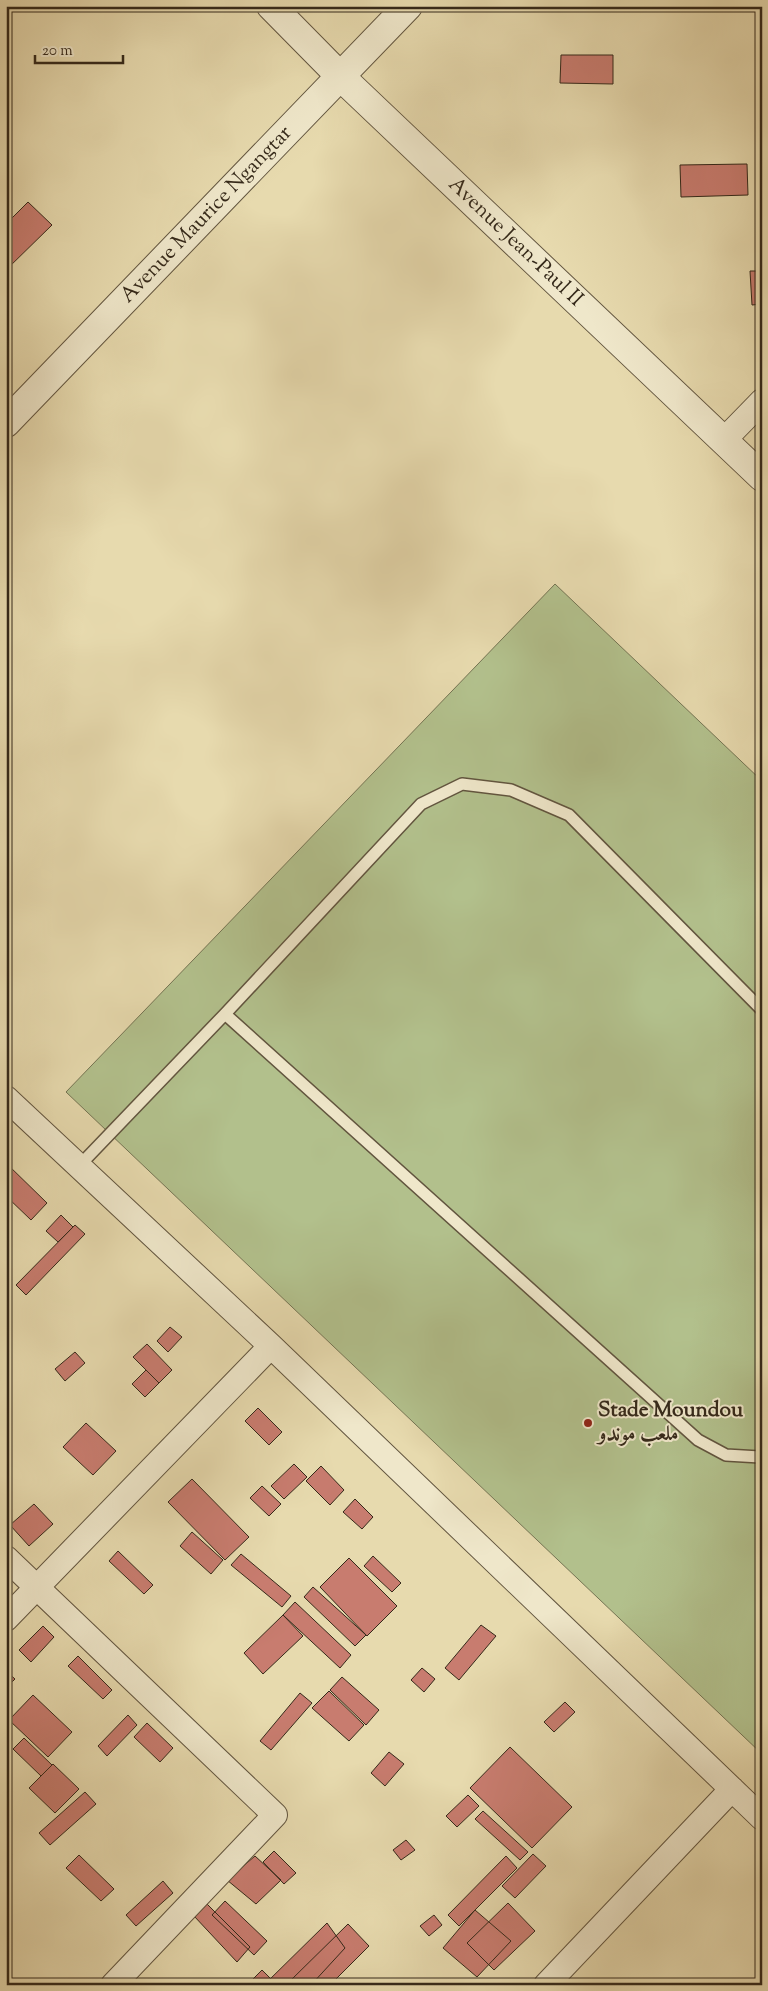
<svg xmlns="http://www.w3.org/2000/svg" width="768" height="1991" font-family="'Sorts Mill Goudy',Amiri,serif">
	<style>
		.green { fill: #b2c08c; stroke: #747453 }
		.building { fill: #c87c6f; stroke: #35291a }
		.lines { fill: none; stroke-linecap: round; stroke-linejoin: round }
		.service-casing { stroke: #62553f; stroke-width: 14 }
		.minor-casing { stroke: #62553f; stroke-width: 26 }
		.tertiary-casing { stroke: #62553f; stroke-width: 30 }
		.service { stroke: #efe7ca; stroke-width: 11 }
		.minor { stroke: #efe7ca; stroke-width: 24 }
		.tertiary { stroke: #efe7ca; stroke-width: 28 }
		.poi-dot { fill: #8f2418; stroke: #efe7ca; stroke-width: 2 }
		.labels { text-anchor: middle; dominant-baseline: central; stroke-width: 4; stroke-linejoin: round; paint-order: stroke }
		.street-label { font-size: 21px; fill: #35291a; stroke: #efe7ca }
		.poi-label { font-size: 21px; font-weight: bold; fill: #35291a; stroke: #efe7ca; text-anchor: start }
	</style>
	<rect width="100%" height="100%" fill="#e7daae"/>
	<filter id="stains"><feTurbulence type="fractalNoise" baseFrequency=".004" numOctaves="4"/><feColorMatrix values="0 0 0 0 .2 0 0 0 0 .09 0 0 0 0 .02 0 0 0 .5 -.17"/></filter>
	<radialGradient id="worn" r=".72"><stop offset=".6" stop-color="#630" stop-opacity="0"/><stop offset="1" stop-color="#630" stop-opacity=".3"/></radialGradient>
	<path class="green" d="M555,584L762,781V1754L66,1092Z"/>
	<path class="building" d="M561,55H613V84L560,83Z
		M747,164L748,195L681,197L680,165Z
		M28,202L52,225L6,270V224Z
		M750,271H762V304L752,305Z
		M6,1163L47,1203L31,1220L6,1196Z
		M61,1215L73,1227L58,1242L46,1231Z
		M75,1225L85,1234L26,1295L16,1285Z
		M170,1327L182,1337L168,1352L157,1341Z
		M147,1344L172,1370L159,1383L133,1357Z
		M75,1352L85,1363L65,1381L55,1369Z
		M146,1370L159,1383L145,1397L132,1384Z
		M258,1408L282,1432L269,1445L245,1421Z
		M86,1423L116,1451L93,1475L63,1447Z
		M294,1464L307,1477L284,1499L271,1486Z
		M321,1466L344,1490L330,1505L306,1481Z
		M192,1479L249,1537L225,1560L168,1502Z
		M262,1486L281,1504L269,1516L250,1498Z
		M355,1499L373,1517L362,1529L343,1512Z
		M34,1504L53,1524L29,1546L10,1525Z
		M192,1532L223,1560L211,1574L180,1546Z
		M118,1551L153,1585L144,1594L109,1561Z
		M241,1554L291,1596L282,1607L231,1565Z
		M373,1556L401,1583L392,1592L364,1566Z
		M349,1558L397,1606L367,1636L320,1587Z
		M313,1587L366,1635L355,1646L304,1597Z
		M295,1602L351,1655L340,1668L283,1615Z
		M283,1615L303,1636L263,1674L244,1653Z
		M481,1625L496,1636L459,1680L445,1668Z
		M43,1626L54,1637L31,1662L19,1650Z
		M78,1656L112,1690L103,1699L68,1666Z
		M422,1668L435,1679L424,1692L411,1680Z
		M6,1671L15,1679L6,1688Z
		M342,1677L379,1710L366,1725L330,1690Z
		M329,1691L364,1725L349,1741L312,1708Z
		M300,1693L312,1703L271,1750L260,1741Z
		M33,1695L72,1732L48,1757L9,1720Z
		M565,1702L575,1712L554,1732L544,1722Z
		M128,1715L137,1725L107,1756L98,1746Z
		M147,1723L173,1748L160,1762L134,1737Z
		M24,1738L52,1765L41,1776L13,1749Z
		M510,1747L572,1807L532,1848L470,1788Z
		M389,1752L404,1764L385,1786L371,1773Z
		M53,1764L79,1789L55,1813L29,1788Z
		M85,1792L96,1804L50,1845L39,1833Z
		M468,1795L479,1806L457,1827L446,1816Z
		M483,1811L528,1852L520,1860L475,1819Z
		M406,1840L415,1850L401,1860L393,1850Z
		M6,1849L12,1854L6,1861Z
		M274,1851L296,1873L284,1884L263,1862Z
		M533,1854L546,1866L515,1898L502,1886Z
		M79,1855L114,1889L101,1901L66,1868Z
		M255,1856L281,1880L256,1904L227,1880Z
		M506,1856L517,1868L459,1926L448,1915Z
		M163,1881L173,1893L136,1926L126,1915Z
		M225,1901L267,1941L254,1955L212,1915Z
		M206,1903L250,1947L237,1962L194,1916Z
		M508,1903L535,1931L494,1970L467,1943Z
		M475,1910L511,1941L477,1977L443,1948Z
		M434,1915L442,1925L429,1936L420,1926Z
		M327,1923L345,1948L311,1985L265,1984Z
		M348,1924L369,1946L330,1985H292L289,1982Z
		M262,1970L277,1985H252L249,1983Z"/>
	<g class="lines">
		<defs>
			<path id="service" d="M225,1014L698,1440L726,1455L760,1457L762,1455
				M79,1166L225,1014L421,804L462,784L511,790L569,815L762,1010"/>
			<path id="minor" d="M723,441L762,401
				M6,1098L271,1346L762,1818
				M6,1558L275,1815L113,1985
				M6,1619L271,1346
				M546,1985L732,1789"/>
			<g id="tertiary">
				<path id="s1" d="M271,6L341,77L762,477"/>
				<path id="s2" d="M6,423L408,6"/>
			</g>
		</defs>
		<use href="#service" class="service-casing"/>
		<use href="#minor" class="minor-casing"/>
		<use href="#tertiary" class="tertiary-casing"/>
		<use href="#service" class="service"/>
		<use href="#minor" class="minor"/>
		<use href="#tertiary" class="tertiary"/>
	</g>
	<circle class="poi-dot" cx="588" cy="1423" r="5"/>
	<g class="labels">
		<g class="street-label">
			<text stroke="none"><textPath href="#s2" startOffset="289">Avenue Maurice Ngangtar</textPath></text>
			<text stroke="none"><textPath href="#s1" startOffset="340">Avenue Jean-Paul II</textPath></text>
		</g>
		<g class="poi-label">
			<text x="598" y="1411">Stade Moundou<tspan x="598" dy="24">ملعب موندو</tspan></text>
		</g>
	</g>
	<rect width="768" height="1991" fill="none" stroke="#e7daae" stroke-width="25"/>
	<rect x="8" y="8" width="753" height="1976" fill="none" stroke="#35291a" stroke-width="2.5"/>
	<rect x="12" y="12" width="743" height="1966" fill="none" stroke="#35291a"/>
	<path d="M35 55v8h88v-8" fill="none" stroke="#35291a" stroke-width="2.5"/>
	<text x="42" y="55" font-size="15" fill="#35291a" stroke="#efe7ca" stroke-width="4" paint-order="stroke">20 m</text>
	<rect width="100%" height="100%" filter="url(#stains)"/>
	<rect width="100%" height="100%" fill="url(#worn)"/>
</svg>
